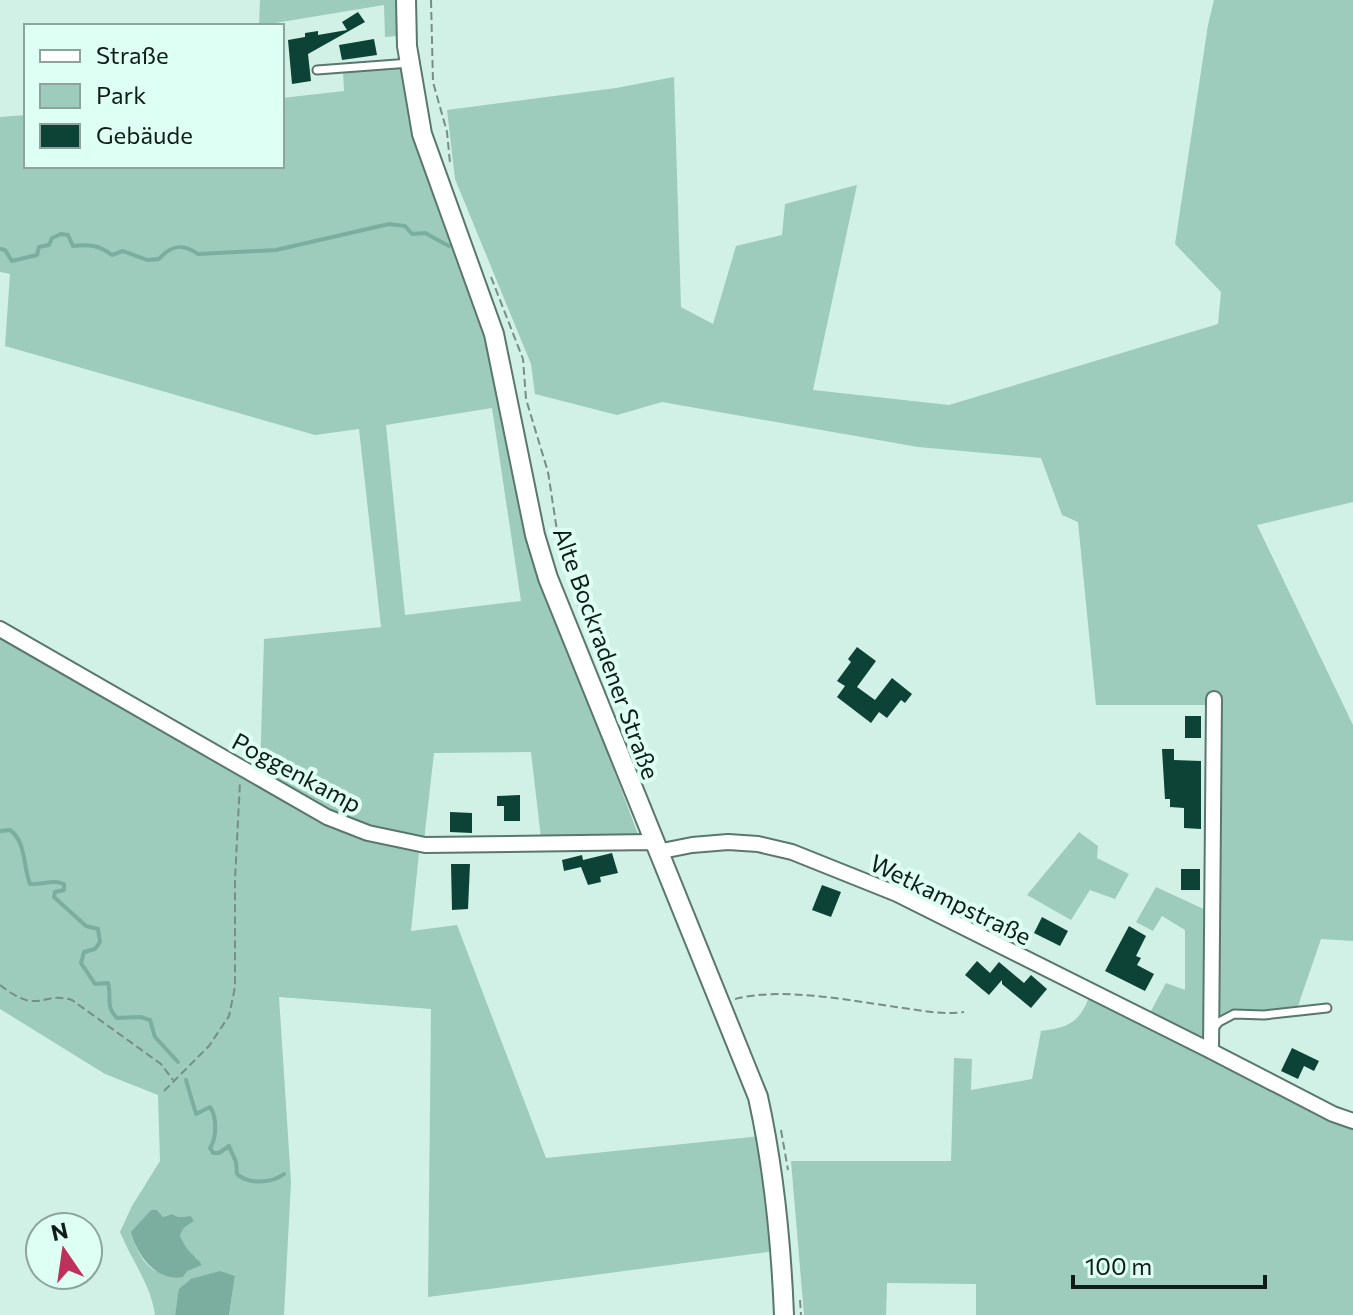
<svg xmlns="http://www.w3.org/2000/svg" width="1353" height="1315" font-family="Commissioner,sans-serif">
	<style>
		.green { fill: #9dcbbc; fill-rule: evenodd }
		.water { fill: #7bae9e }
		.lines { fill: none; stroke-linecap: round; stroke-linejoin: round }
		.stream { stroke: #7bae9e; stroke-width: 4 }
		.building { fill: #0d4337 }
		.service-casing { stroke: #5a776e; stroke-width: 11 }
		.minor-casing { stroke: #5a776e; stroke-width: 18 }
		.tertiary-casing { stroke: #5a776e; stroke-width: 22 }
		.path { stroke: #778e87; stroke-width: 2; stroke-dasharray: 8 4; stroke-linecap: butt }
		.service { stroke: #fff; stroke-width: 7 }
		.minor { stroke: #fff; stroke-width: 14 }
		.tertiary { stroke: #fff; stroke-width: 18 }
		.labels { text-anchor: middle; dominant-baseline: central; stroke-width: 8; stroke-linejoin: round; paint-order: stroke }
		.street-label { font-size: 24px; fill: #101c18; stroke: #defff4 }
	</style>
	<rect width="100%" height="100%" fill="#d1f1e7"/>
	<path class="green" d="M260,0H399L398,36L385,37L384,5L275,23L274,26H259Z
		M1214,0H1353V502L1257,525L1353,725V941L1321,939L1298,1006L1265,1010L1234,1011L1216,1020V705H1096L1078,522L1062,515L1041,458L918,447L662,402L617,415L535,394L531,364L455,179L447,110L616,88L674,77L681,307L713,324L736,246L782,235L785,204L857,185L813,390L949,405L1218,324L1221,292L1175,244L1208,25Z
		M406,68L491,334L543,581L639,837L541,838L531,752L434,753L424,841C363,834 312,804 260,774L264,639L381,627L359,429L315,435L5,346L10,274L0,272V117L26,115V166H282V98L344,91L343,71ZM492,408L521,601L405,615L386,425Z
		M0,633L364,837L419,853L411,931L457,925L546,1158L761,1136L775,1251L428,1297L431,1009L279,997L291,1182L284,1315H229L235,1276L177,1304L175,1315H155C151,1285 132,1261 120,1232L132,1206L160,1161L158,1095L105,1074L0,1009ZM151,1210H157L163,1217L172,1214L178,1217L191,1216L194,1221L184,1228L180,1235L187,1253L197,1258L187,1271C181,1272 173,1275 167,1274C147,1273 135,1250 132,1232Z
		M1079,832L1098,846L1097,858L1129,874L1115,899L1090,890L1071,920L1027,895Z
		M1156,887L1210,912L1208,1035L1201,1048L1334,1123L1353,1129V1315H976V1284L887,1283L886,1315H804L791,1161H951L954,1058L972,1059L971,1090L1032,1079L1041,1031C1070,1027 1079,1023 1090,995L1145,1022L1166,983L1185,990V930L1162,916L1153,931L1136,922Z"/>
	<path class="water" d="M151,1210H157L163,1217L172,1214L178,1217L191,1216L194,1221L184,1228L180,1235C188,1255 192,1251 202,1265L187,1271L183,1277C157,1282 137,1256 131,1232Z
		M220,1271L235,1276L229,1315H175L179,1289L191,1279Z"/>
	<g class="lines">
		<path class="stream" d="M0,249L5,250L12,261L37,255L39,247L49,245L52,238L61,234L68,235L73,246C89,244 99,245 112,255L123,251L147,260L159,259C171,245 183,243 198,254L276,250L389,224L405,226L412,234L425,233L449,246
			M0,831L10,830C26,841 23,866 30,884C44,885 52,879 64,884V890L55,892L54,897L86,926L98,929L100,942L95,949L84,952L81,963L95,984L108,983C112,997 105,1007 117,1018L140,1017L150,1020L155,1037L178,1062
			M186,1080L196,1114L210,1107C217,1117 217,1137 210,1148L213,1153H219L229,1146L236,1162L237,1174C249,1185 272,1183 284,1174"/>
	</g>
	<path class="building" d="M358,12L365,22L308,54L311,81L292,84L288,40L305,37V33L318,31V35L347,30L342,22Z
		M374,39L377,55L342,60L339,45Z
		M857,647L876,661L857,687L875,700L892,678L912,694L905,703L901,700L887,718L879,712L871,723L837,697L845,686L837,681L851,662L848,659Z
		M1185,716H1201V738H1185Z
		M1162,749H1174V760L1201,761V829L1184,828V808L1170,807V799H1165Z
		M520,795V821H504V806H497V796Z
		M450,812L472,813V833L450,832Z
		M612,853L618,873L600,877L601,882L588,885L581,867L564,871L562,860L582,855L583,860Z
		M451,864H470L468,909L452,910Z
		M1181,869H1200V890H1181Z
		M822,885L841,892L831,917L812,910Z
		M1042,917L1068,931L1060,946L1034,933Z
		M1129,926L1146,936L1136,956L1141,958L1137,965L1154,974L1145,991L1105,971Z
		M977,961L990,973L999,962L1024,983L1031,975L1047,989L1031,1008L1002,984V980L989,995L965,975Z
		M1292,1048L1319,1061L1314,1071L1304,1066L1298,1079L1281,1071Z"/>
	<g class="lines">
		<defs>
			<path id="service" d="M317,70L410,63
				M1213,1029L1219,1022L1234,1014L1264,1015L1327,1008"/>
			<path id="minor" d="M0,629L327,817L368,833L425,845L652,842
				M1214,699L1211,1051L1333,1114L1353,1121
				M657,852L692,845L728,842L758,844L792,852L897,894L1211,1051"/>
			<path id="tertiary" d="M406,0L407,46L422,134L494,334L535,535L548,578L758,1097C774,1169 781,1241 784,1315"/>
		</defs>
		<use href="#service" class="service-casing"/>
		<use href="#minor" class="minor-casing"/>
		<use href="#tertiary" class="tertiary-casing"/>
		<path class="path" d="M431,0L433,82L447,132L450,163
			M491,277L523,359L526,399L548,472L558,537L578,606
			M0,985C8,991 20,1000 31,1001C48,1002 50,994 72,1000L161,1064L173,1080
			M735,999C781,987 848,1000 896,1007C919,1010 940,1015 964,1012
			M164,1091L209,1046L229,1016L235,987V879L240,782
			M781,1130L788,1170
			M800,1300L801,1315"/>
		<use href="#service" class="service"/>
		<use href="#minor" class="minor"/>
		<use href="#tertiary" class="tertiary"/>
	</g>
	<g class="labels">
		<g class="street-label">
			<text transform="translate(607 653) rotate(70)">Alte Bockradener Straße</text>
			<text transform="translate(297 772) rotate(28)">Poggenkamp</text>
			<text transform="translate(951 899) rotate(26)">Wetkampstraße</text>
		</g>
	</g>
	<rect x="24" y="24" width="260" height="144" fill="#defff4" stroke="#8ca49c" stroke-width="2"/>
	<rect x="40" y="50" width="40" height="12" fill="#ffffff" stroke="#8ca49c" stroke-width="2"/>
	<text x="96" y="64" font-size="24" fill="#101c18">Straße</text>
	<rect x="40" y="84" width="40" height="24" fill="#9dcbbc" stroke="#8ca49c" stroke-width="2"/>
	<text x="96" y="104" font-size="24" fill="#101c18">Park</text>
	<rect x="40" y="124" width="40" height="24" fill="#0d4337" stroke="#8ca49c" stroke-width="2"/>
	<text x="96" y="144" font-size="24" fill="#101c18">Gebäude</text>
	<g transform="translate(64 1251) rotate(347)"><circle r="38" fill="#defff4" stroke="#8ca49c" stroke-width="2"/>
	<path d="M0-6L14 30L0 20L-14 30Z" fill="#bf315d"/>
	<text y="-12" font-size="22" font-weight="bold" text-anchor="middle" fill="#101c18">N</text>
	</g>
	<path d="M1073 1275v12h192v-12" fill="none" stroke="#101c18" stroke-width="4"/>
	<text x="1085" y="1275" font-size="24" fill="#101c18" stroke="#defff4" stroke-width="6" paint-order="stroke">100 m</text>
</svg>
